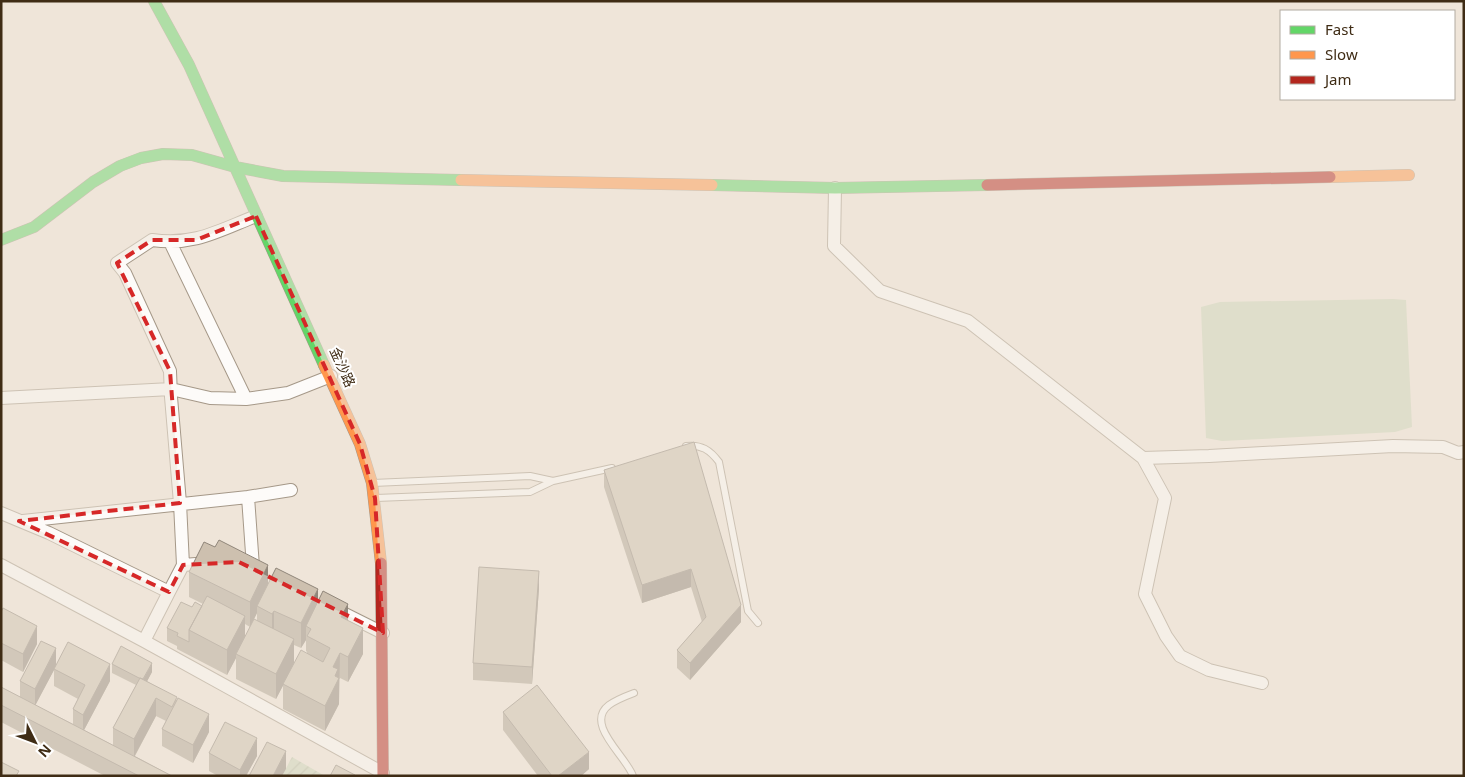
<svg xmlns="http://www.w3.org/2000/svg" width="1465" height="777" font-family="'Noto Sans','Noto Sans SC',sans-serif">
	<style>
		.garden { fill: url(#garden-furrows) }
		.pitch { fill: #cdd5ba }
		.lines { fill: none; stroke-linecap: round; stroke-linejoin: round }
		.lane-casing { stroke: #a59888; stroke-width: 8 }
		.street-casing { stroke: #a59888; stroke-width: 14 }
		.fast-casing { stroke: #a59888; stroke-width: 12 }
		.slow-casing { stroke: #a59888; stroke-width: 12 }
		.jam-casing { stroke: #a59888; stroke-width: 12 }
		.lane { stroke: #fdfbf9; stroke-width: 6 }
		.street { stroke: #fdfbf9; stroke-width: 12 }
		.fast { stroke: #63d668; stroke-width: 11 }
		.slow { stroke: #ff974d; stroke-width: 11 }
		.jam { stroke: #b3261e; stroke-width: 11 }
		.wall { fill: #b0a596; fill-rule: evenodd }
		.shaded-wall { fill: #90867a }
		.building { fill: #cdc0af; stroke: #90867a }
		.marked { fill: none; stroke: #d62828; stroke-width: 4; stroke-dasharray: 10 6; stroke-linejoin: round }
		.labels { text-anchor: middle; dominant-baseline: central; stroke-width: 4; stroke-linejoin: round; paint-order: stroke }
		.street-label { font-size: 14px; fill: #3f2c15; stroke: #fff }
	</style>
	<defs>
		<pattern id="garden-furrows" width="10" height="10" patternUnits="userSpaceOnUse" patternTransform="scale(1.25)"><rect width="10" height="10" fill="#cdd5ba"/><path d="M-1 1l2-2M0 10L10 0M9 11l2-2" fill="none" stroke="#b1b79f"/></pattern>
	</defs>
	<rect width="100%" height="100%" fill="#efe5d9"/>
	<path class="garden" d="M292,757L325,776H282Z"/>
	<path class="pitch" d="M1393,299L1406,300L1412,427L1395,432L1222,441L1206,438L1201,307L1220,302Z"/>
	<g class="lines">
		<defs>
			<path id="lane" d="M686,446C701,444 710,450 719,462L748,611L758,623
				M373,483L530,476L553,481
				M376,498L530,492L553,481L612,468
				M633,776C626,756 584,724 609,705C616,700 626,696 634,693"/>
			<path id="street" d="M835,188L834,246L880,291L968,321L1143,458L1209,456L1393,446L1443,447L1458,453L1464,452
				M170,242L246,399
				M1,398L171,389L210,398L246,399L288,393L331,376
				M1143,458L1165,498L1145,594L1166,636L1180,656L1209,670L1262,683
				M248,497L291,490
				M1,513L49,533L169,592L183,565L209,563
				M23,521L248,497L253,567
				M1,565L144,641L383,773
				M183,565L180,503L171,397L170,371L125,273L117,263L152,240C194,246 218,231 256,216
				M333,608L383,633
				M144,641L169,592"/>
			<path id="fast" d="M154,1L189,65L324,365
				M712,185L835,188L987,185
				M1,240L34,227L93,182L120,166L141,158L163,154L192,155L235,167L283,176L461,180"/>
			<path id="slow" d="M1330,177L1409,175
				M461,180L712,185
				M324,365L360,444L372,483L381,563"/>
			<path id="jam" d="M987,185L1330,177
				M381,563L383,776"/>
		</defs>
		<use href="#lane" class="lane-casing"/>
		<use href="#street" class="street-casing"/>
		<use href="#fast" class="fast-casing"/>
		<use href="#slow" class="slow-casing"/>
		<use href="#jam" class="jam-casing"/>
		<use href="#lane" class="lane"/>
		<use href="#street" class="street"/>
		<use href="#fast" class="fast"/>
		<use href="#slow" class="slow"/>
		<use href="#jam" class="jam"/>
	</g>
	<path class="wall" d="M604,470L741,622L690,680L677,668V650L702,622L691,587L642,603L604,487Z
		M189,572L268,583L318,601L348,621L363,654L348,682L340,678L339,679V704L325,731L283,709V685L276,699L236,679V658L227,675L177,649V646L167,641V628L192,607L202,606L203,604L189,597ZM257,613V621L245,636V624L250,627ZM306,640V651L307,652V653L294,664V645L301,648Z
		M539,588L532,684L473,680V663Z
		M1,612L37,644L23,672L1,660Z
		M56,664L110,681L84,730L113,745V728L136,685L112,673V664L152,672L147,681L177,700L209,732L193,763L162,746V729L166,721L156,716L135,756L172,776H105L1,722V687L20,697V681ZM54,670V686L78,699L73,709V724L35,705Z
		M503,712L589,769L581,776H538L503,730Z
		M209,753L257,756L246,776H218L209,771Z"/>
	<path class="shaded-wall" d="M268,565V590L257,606V613L250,627V602Z
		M691,569V587L642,603V585Z
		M539,571V588L532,684V667Z
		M318,589V614L306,626V640L301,648V623Z
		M348,604V629L341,617Z
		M741,605V622L690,680V663Z
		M274,611V636L272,639V614Z
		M245,616V641L236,654V658L227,675V650Z
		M37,626V644L23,672V654Z
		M363,628V654L348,682V657Z
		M294,639V665L276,699V674Z
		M56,648V666L54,669V670L35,706V689Z
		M340,653L339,704L325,731V706L333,667Z
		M152,663V672L143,689V680Z
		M110,664V681L83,732V715Z
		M156,698V716L134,757V739Z
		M209,714V732L193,763V745Z
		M257,738V756L246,776H240V770Z
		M286,751V769L282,776H273Z
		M589,752V769L581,776H558Z"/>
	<path class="building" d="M694,442L741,605L690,663L677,650L706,617L691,569L642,585L604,470Z
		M219,540L268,565L250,602L189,572L204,542L215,547Z
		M479,567L539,571L532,667L473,663Z
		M276,568L318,589L301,623L274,611L272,614L257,606Z
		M323,591L348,604L341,617L363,628L348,657L340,653L333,667L338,669L335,676L339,678L325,706L283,684L301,650L323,662L330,648L307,636L311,629L306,626Z
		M207,596L245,616L227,650L189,630Z
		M181,602L192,607L195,602L202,606L189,630V642L177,636L178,633L167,628Z
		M3,608L37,626L23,654L1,643V612Z
		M254,619L294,639L276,674L236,654Z
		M41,641L56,648L35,689L20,681Z
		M68,642L110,664L83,715L73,709L85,685L54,669Z
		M121,646L152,663L143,679L140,678H139L112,664Z
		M140,678L177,697L172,707L156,698L134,739L113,728Z
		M537,685L589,752L558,776H552L503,712Z
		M1,687L172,776H139L1,705Z
		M178,698L209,714L193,745L162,729Z
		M225,722L257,738L240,770L209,753Z
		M267,742L286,751L273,776H249Z
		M1,762L19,771L16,776H1Z
		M336,765L355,775L354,776H330Z"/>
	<path d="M0 0H1465V777H0ZM256,216L360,444L375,498L383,633L239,562L183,565L169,592L19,521L180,503L170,371L117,263L152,240H196Z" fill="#efe5d9" fill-opacity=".55" fill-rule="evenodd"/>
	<path class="marked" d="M256,216L360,444L375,498L383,633L239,562L183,565L169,592L19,521L180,503L170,371L117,263L152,240H196Z"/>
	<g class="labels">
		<g class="street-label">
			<text transform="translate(343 367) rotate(66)">金沙路</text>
		</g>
	</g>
	<rect width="1465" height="777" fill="none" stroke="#3f2c15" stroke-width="5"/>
	<rect x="1280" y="10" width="175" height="90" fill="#ffffff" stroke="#b2aba1"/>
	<rect x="1290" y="26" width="25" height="8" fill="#63d668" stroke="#b2aba1"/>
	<text x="1325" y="35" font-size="15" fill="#3f2c15">Fast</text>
	<rect x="1290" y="51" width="25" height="8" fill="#ff974d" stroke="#b2aba1"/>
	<text x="1325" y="60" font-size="15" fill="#3f2c15">Slow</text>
	<rect x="1290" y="76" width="25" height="8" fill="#b3261e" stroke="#b2aba1"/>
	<text x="1325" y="85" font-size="15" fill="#3f2c15">Jam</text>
	<g transform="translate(35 742) rotate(132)" stroke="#ffffff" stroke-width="4" paint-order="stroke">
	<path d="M0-4L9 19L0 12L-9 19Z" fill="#3f2c15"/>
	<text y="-8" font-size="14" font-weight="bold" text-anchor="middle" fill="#3f2c15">N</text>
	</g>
</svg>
